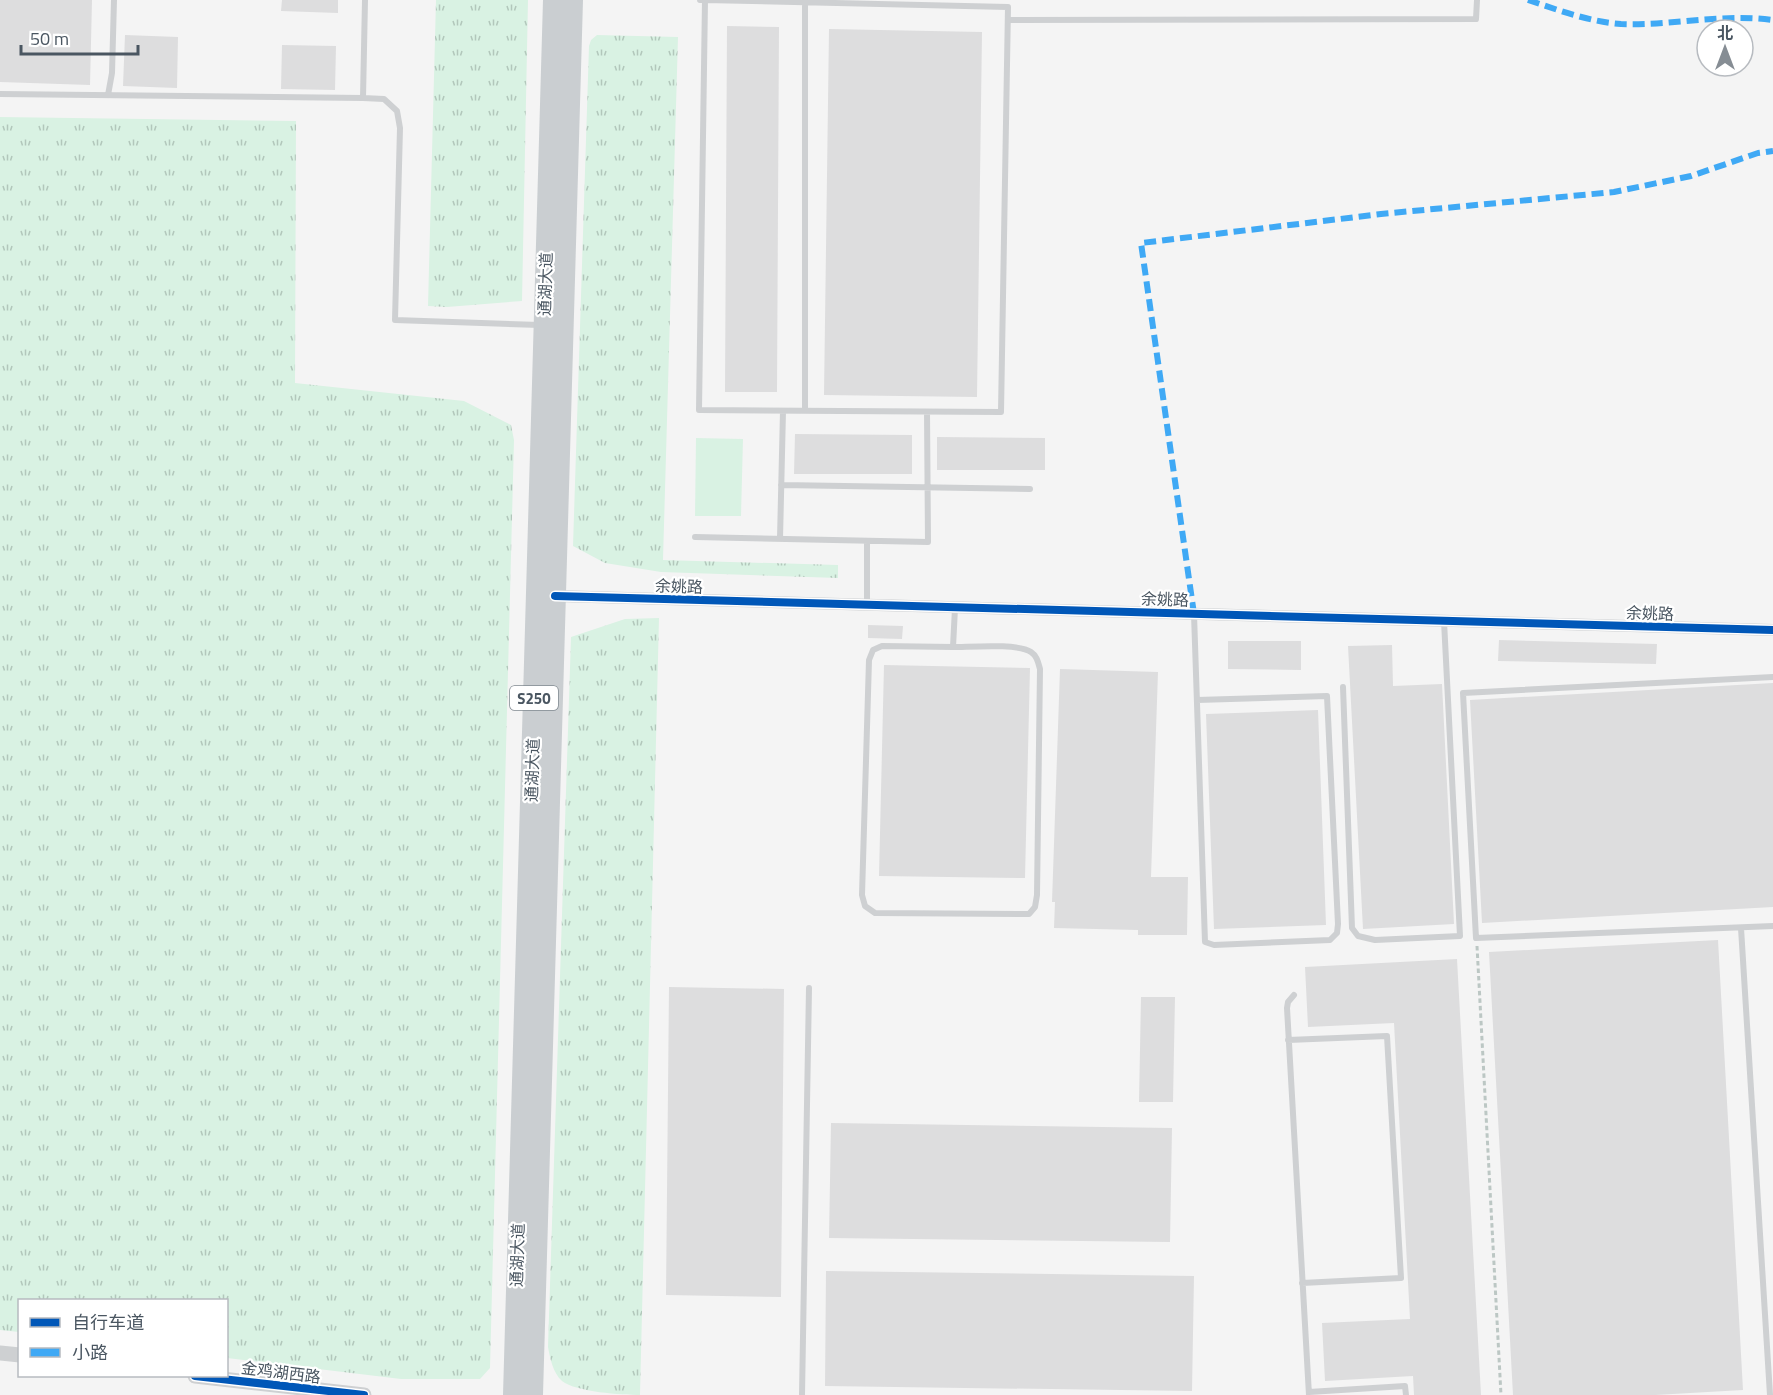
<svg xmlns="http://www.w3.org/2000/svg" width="1773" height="1395" font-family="'Titillium Web','Noto Sans SC',sans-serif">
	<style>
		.grass { fill: url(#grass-tufts) }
		.pitch { fill: #d9f2e3 }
		.building { fill: #ddddde }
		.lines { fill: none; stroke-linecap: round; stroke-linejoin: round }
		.path { stroke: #bcc7c4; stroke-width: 3; stroke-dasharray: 4.5 3; stroke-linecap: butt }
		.service { stroke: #ced0d2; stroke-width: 6 }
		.minor { stroke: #ced0d2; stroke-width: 12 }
		.tertiary { stroke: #ced0d2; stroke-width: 15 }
		.primary { stroke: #caced1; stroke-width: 20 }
		.quiet { stroke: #3fa9f5; stroke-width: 6; stroke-dasharray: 12 6; stroke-linecap: butt }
		.cycleway-casing { stroke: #fff; stroke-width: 11 }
		.cycleway { stroke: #0057b8; stroke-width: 8 }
		.labels { text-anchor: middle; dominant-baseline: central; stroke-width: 4.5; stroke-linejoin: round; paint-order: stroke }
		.shield { fill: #fff; stroke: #808990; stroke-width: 1.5 }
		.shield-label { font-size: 15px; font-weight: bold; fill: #4a5661 }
		.street-label { font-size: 16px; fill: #4a5661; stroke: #fff }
	</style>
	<defs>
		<pattern id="grass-tufts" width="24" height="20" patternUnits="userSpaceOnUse" patternTransform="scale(1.5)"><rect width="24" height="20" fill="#d9f2e3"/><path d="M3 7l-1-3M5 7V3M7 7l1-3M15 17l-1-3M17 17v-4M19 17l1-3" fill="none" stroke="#b2c7bb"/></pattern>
	</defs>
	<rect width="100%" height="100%" fill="#f4f4f4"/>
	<path class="grass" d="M436,0H528L522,301L447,307L428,306Z
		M597,35L678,37L663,560L838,565V578L661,572L605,563L573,546L589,46L591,40Z
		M0,117L296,121L295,383L464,401L511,425L514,440L490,1368L480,1379H401L227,1358L226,1300H20L19,1332L0,1330Z
		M659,618L640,1395C622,1395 576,1392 562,1381C553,1373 550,1358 548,1347L571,637L625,619Z"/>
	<path class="pitch" d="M696,438L743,439L741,516H695Z"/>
	<path class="building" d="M0,0H92L90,85L0,82Z
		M282,0H338V13L281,11Z
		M727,26L779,27L777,392H725Z
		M829,29L982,32L977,397L824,395Z
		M125,35L178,37L177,88L123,86Z
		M282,45L336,46L335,90L281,89Z
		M795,434L912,435V474H794Z
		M937,437L1045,438V470H937Z
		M868,625L903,626L902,639L868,638Z
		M1499,640L1657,644L1656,664L1498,661Z
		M1228,641H1301V670L1228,669Z
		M1392,645L1393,686L1442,684L1454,924L1363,929L1348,646Z
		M884,665L1030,668L1025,878L879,876Z
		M1060,669L1158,672L1151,877H1188L1187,935H1138V930L1054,928L1055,902H1052Z
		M1773,683V907L1482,923L1470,700Z
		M1318,710L1326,925L1214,929L1206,714Z
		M1718,940L1743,1390L1655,1395H1513L1489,952Z
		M1457,959L1481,1395H1414L1413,1376L1325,1381L1322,1323L1410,1319L1394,1023L1308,1027L1305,967Z
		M669,987L784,989L781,1297L666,1295Z
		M1141,997H1175L1173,1102H1139Z
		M831,1123L1172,1128L1170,1242L829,1238Z
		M826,1271L1194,1276L1192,1391L825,1386Z"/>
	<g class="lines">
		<path class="path" d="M1477,946L1501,1395"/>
		<path class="service" d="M365,0L363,98L384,99L397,111L400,128L395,320L540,325
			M700,0H705L1008,7L1001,412L699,410L705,0
			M1008,20L1476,19L1477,0
			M0,94L363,98
			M108,95L112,73L114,0
			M805,411V2
			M781,485L1030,489
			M695,537L928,542L927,412
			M780,539L783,411
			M867,604V541
			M1194,614L1205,942L1214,945L1330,940L1337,933L1338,924L1327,696L1197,700
			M953,647C970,647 1018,643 1031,652C1037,656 1038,662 1040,669L1037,895L1035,907L1029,914L875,913L865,906L862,895L869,660L873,650L882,646L953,647L955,608
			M1773,677L1463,693L1476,938L1773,926
			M1343,687L1352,928L1358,936L1375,940L1460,936L1444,621
			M1741,928L1770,1395
			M1294,995L1288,1002L1287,1008L1309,1395
			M1288,1040L1387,1036L1401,1278L1302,1283
			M1309,1392L1405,1386L1406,1395
			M802,1395L809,988"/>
		<path class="minor" d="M555,596L1773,630"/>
		<path class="tertiary" d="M0,1353L20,1355
			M195,1376L364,1395"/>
		<path class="primary" d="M513,1395L553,0
			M533,1395L573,0"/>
		<path class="quiet" d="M1528,0C1558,10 1590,22 1621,24C1672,26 1723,13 1773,20
			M1194,614L1141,243L1381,214L1614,192L1691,176L1758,153L1773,151"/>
		<defs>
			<path id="cycleway" d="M555,596L1773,630
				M195,1376L364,1395"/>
		</defs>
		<use href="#cycleway" class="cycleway-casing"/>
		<use href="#cycleway" class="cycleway"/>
	</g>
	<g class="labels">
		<rect class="shield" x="510" y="686" width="48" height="24" rx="4.5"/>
		<g class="shield-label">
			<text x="534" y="698">S250</text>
		</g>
		<g class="street-label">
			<text transform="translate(545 284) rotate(-88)">通湖大道</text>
			<text transform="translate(679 586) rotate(2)">余姚路</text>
			<text transform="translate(1165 599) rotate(2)">余姚路</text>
			<text transform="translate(1650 613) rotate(2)">余姚路</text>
			<text transform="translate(532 770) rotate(-88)">通湖大道</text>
			<text transform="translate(517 1255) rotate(-88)">通湖大道</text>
			<text transform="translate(281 1372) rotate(7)">金鸡湖西路</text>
		</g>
	</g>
	<rect x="18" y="1299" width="210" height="78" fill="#ffffff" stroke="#b7bbc0" stroke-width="1.5"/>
	<rect x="30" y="1318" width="30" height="9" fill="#0057b8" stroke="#b7bbc0" stroke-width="1.5"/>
	<text x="72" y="1329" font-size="18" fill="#4a5661">自行车道</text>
	<rect x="30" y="1348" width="30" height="9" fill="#3fa9f5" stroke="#b7bbc0" stroke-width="1.5"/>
	<text x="72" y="1359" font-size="18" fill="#4a5661">小路</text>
	<g transform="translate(1725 48)"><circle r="28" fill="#ffffff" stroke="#b7bbc0" stroke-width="1.5"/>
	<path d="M0-4.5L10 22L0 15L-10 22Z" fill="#868d94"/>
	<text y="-9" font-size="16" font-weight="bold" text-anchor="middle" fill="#4a5661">北</text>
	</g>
	<path d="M21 45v9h117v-9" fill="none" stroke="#4a5661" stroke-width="3"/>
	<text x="30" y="45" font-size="18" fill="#4a5661" stroke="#ffffff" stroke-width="4.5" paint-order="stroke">50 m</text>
</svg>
